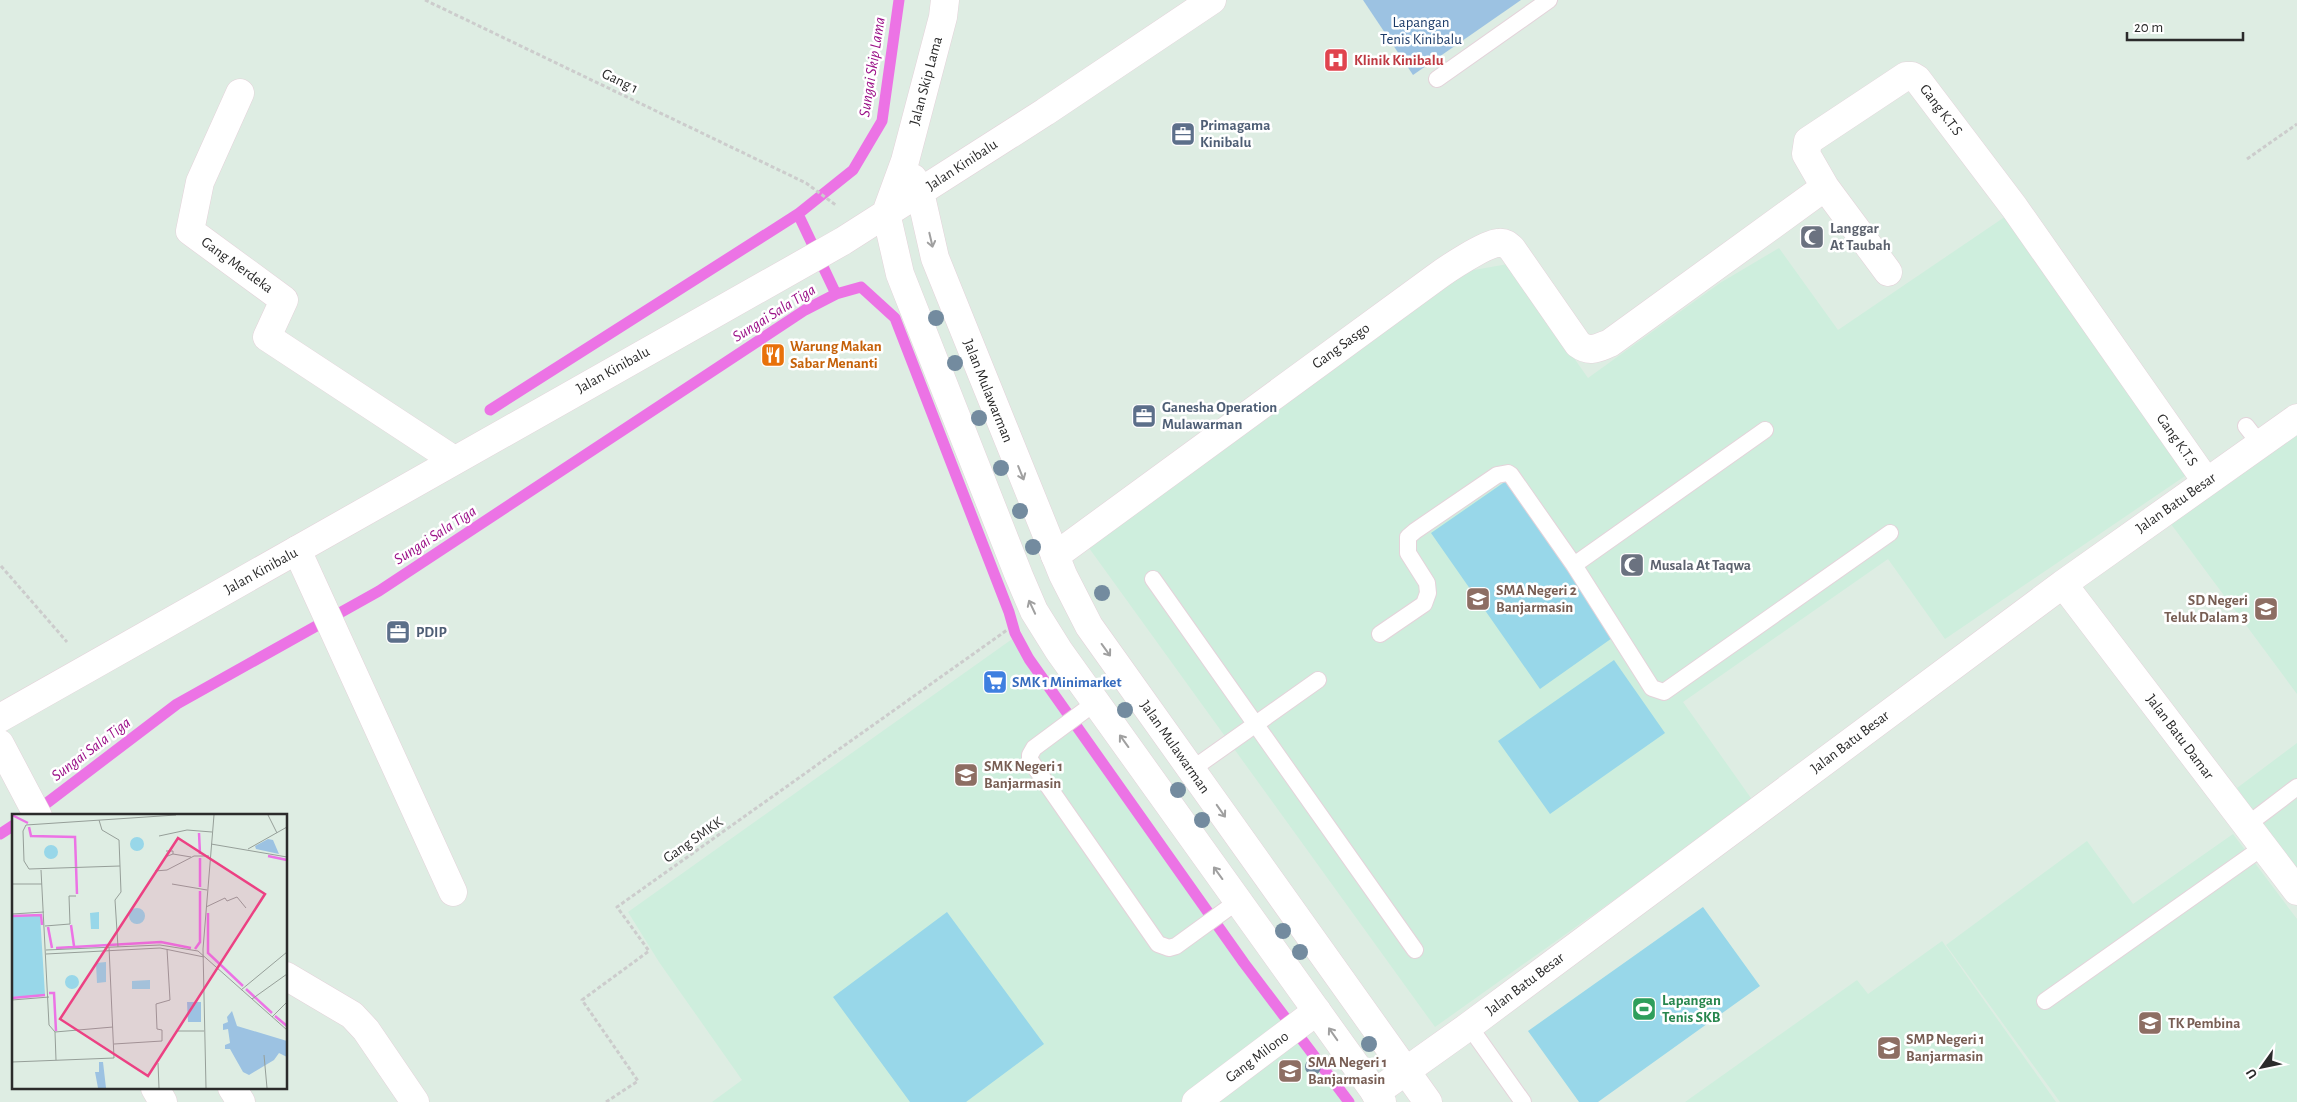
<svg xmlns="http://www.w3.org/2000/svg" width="2297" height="1102" font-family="'Alegreya Sans',sans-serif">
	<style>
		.education { fill: #ceeedd }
		.green { fill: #9cc2e2 }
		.pitch { fill: #98d7e9 }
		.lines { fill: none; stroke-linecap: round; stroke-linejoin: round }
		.stream { stroke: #ec73e5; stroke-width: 11 }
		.service-casing { stroke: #e4d3da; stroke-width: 18 }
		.minor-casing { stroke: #e4d3da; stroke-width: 29 }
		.tertiary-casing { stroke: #e4d3da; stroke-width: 29 }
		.path { stroke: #ccc; stroke-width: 3; stroke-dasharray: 4 2.5; stroke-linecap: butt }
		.service { stroke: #fff; stroke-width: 16 }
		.minor { stroke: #fff; stroke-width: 28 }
		.tertiary { stroke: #fff; stroke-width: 28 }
		.tree { fill: #738b9f }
		.oneway { stroke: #a0a0a0 }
		.labels { text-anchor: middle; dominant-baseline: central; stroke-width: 5; stroke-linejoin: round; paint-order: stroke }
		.park-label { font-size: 15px; fill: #1c3b68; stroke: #fff }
		.health-label { font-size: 15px; font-weight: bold; fill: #be3a42; stroke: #fff; text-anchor: start }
		.street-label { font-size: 15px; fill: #2b2b2b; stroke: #fff }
		.service-label { font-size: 15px; font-weight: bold; fill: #4e5e75; stroke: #fff; text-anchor: start }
		.worship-label { font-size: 15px; font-weight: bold; fill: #5b616d; stroke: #fff; text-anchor: start }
		.food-label { font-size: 15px; font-weight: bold; fill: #c56008; stroke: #fff; text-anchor: start }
		.education-label { font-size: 15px; font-weight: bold; fill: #785e54; stroke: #fff; text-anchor: start }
		.shop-label { font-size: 15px; font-weight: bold; fill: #366cbe; stroke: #fff; text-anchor: start }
		.leisure-label { font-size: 15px; font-weight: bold; fill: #27864d; stroke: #fff; text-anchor: start }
		.water-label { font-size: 16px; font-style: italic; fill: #9a1087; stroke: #fff }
		.inset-river { fill: none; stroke: #ec73e5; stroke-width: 2.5 }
		.inset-road { fill: none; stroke: #969f99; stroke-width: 1 }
		.view { fill: #ec4183; fill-opacity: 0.15; stroke: #ec4183; stroke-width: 2.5 }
		.inset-edge { fill: none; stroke: #2b2b2b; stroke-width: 2.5 }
	</style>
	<rect width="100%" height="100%" fill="#deede3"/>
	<path class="education" d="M2012,212L2188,474L1945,639L1888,559L1683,702L1753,801L1435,1027L1089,548L1457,273L1508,264L1588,378L1720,283L1779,248L1838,330Z
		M2297,432V694L2171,524Z
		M1015,637L1285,1025L1180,1102H712L742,1080L659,962L628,912Z
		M2297,743V872L2237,788Z
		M2233,834L2297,919V1102H2060L1946,945L2087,841L2133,904Z
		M1942,941L2056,1102H1685L1857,980L1868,994Z
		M1300,1041L1345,1102H1214Z"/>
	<path class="green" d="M1363,0H1521L1413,75Z"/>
	<path class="pitch" d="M1506,481L1615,636L1540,689L1431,533Z
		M1614,660L1665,733L1550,814L1498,741Z
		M1703,907L1760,986L1598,1102H1579L1528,1031Z
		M947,912L1044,1044L966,1102H910L833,997Z"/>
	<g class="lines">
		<path class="stream" d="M798,214L836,294
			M490,410L798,214L853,170L882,121L899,0
			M35,812L177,704L379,591L805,310L836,294L861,287L895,318L1009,612L1015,633L1029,659L1244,963L1349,1102
			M0,834L14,825"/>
		<defs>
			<path id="service" d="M1437,79L1549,0
				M2246,426L2260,444
				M1574,565L1652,688L1664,692L1890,533
				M1153,579L1415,950
				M1380,634L1424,604L1428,593L1427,583L1408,553V537L1415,531L1497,475L1508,473L1511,475L1574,565L1765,430
				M1096,702L1034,748L1030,755V760L1158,944L1169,948L1176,946L1238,901
				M1191,770L1318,680
				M2247,825L2297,787
				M2045,1001L2263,847
				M1469,1026L1523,1102"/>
			<path id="minor" d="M240,93L200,182L190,231L284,300L267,337L454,460
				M1825,187L1888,272
				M297,550L453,892
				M1055,556L1435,278C1447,269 1485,244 1498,243C1505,242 1508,245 1512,249L1578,344C1590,353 1597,348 1610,343L1825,187L1806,154L1808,141L1906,76H1912L1917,79L2014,207L2206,481
				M2063,584L2297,891
				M0,744L38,816
				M286,976L352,1015L366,1030L415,1102
				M155,1088L163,1102
				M232,1088L241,1102
				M1375,1093L1469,1026L2063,584L2297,418
				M1196,1102L1317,1011"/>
			<path id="tertiary" d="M945,0L943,17L905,161L886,213L900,274L1019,576L1034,611L1059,651L1382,1102
				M913,178L920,192L935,258L1063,575L1089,626L1428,1102
				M0,718L843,241L1045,112L1212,0"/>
		</defs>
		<use href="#service" class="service-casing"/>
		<use href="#minor" class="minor-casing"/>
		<use href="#tertiary" class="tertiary-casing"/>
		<path class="path" d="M425,0L806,183L837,206
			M2247,159L2297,124
			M1,566L67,642
			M606,1102L638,1081L582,1000L649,951L617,907L1007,630"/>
		<use href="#service" class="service"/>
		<use href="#minor" class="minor"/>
		<use href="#tertiary" class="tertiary"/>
	</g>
	<g class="tree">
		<circle cx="936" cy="318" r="8"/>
		<circle cx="955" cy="363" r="8"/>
		<circle cx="979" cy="418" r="8"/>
		<circle cx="1001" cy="468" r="8"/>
		<circle cx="1020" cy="511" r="8"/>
		<circle cx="1033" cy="547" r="8"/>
		<circle cx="1102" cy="593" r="8"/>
		<circle cx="1125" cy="710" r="8"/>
		<circle cx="1178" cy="790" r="8"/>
		<circle cx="1202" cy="820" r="8"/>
		<circle cx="1283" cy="931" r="8"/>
		<circle cx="1300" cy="952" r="8"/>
		<circle cx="1369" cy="1044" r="8"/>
		<circle cx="1313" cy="1067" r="8"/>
	</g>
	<defs><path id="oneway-shaft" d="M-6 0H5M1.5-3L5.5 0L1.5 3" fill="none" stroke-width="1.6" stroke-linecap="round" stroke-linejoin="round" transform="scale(1.25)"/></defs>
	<g class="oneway">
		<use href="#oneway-shaft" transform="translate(931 240) rotate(77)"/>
		<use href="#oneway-shaft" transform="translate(1021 473) rotate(68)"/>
		<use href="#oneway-shaft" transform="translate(1032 607) rotate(-115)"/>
		<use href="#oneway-shaft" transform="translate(1106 650) rotate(54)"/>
		<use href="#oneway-shaft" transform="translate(1124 741) rotate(-126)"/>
		<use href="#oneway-shaft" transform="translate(1221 811) rotate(55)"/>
		<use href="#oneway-shaft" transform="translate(1218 873) rotate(-126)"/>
		<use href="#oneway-shaft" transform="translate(1333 1034) rotate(-125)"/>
	</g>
	<defs>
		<symbol id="hospital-square" viewBox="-11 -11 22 22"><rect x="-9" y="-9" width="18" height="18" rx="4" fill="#e0444e" stroke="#fff"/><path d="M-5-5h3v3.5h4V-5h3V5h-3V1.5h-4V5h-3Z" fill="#fff"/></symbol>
		<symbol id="office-square" viewBox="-11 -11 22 22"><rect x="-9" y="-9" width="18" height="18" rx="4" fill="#5c6f8a" stroke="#fff"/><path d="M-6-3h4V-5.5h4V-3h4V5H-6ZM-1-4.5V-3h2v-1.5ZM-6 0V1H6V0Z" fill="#fff"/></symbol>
		<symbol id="mosque-square" viewBox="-11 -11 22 22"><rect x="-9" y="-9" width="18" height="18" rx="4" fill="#6b7280" stroke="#fff"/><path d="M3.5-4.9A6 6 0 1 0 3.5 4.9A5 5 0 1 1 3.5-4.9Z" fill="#fff"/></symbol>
		<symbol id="restaurant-square" viewBox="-11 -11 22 22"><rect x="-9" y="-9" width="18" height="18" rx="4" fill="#e8710a" stroke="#fff"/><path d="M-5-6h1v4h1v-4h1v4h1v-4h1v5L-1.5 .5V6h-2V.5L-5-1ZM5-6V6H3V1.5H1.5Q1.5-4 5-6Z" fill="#fff"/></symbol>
		<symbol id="school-square" viewBox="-11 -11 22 22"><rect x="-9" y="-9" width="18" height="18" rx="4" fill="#8d6e63" stroke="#fff"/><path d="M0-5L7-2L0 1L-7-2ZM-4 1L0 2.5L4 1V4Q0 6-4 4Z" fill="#fff"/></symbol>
		<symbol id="supermarket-square" viewBox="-11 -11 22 22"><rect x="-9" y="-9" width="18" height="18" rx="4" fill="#3f7fe0" stroke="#fff"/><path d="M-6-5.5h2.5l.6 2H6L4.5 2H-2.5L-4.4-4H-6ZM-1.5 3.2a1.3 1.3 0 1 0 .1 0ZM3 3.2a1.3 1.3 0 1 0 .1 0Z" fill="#fff"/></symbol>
		<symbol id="stadium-square" viewBox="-11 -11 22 22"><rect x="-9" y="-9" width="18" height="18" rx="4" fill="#2e9e5b" stroke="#fff"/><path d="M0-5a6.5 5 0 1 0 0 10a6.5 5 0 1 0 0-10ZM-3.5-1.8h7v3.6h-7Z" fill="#fff"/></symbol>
	</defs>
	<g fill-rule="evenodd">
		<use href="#hospital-square" x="1322" y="46" width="28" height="28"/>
		<use href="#office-square" x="1169" y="120" width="28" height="28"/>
		<use href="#mosque-square" x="1798" y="223" width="28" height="28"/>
		<use href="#restaurant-square" x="759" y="341" width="28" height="28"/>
		<use href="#office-square" x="1130" y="402" width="28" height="28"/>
		<use href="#mosque-square" x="1618" y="551" width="28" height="28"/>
		<use href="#school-square" x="1464" y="585" width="28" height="28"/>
		<use href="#school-square" x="2252" y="595" width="28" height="28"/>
		<use href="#office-square" x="384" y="618" width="28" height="28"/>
		<use href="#supermarket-square" x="981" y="668" width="28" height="28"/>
		<use href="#school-square" x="952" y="761" width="28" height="28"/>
		<use href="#stadium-square" x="1630" y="995" width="28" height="28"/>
		<use href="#school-square" x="2136" y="1009" width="28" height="28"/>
		<use href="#school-square" x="1875" y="1034" width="28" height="28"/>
		<use href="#school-square" x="1276" y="1057" width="28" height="28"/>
	</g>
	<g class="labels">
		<g class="park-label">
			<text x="1421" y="22">Lapangan<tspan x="1421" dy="17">Tenis Kinibalu</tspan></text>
		</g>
		<g class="health-label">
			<text x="1354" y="60">Klinik Kinibalu</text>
		</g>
		<g class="street-label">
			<text transform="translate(620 81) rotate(26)">Gang 1</text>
			<text transform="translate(926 81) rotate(-75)">Jalan Skip Lama</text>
			<text transform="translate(1941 110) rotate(53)">Gang K.T.S</text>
			<text transform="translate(962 165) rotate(-33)">Jalan Kinibalu</text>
			<text transform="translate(237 265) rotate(36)">Gang Merdeka</text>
			<text transform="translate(1341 346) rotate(-36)">Gang Sasgo</text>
			<text transform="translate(613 370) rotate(-29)">Jalan Kinibalu</text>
			<text transform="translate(988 391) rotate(68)">Jalan Mulawarman</text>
			<text transform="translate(2177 440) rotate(55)">Gang K.T.S</text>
			<text transform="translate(2176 503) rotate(-35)">Jalan Batu Besar</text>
			<text transform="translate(261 571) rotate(-29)">Jalan Kinibalu</text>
			<text transform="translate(2180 737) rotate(53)">Jalan Batu Damar</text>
			<text transform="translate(1850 742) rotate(-37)">Jalan Batu Besar</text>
			<text transform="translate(1175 747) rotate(55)">Jalan Mulawarman</text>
			<text transform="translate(693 840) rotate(-35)">Gang SMKK</text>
			<text transform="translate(1525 984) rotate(-37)">Jalan Batu Besar</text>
			<text transform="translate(1257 1057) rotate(-37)">Gang Milono</text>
		</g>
		<g class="service-label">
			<text x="1200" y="125">Primagama<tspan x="1200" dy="17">Kinibalu</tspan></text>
			<text x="1162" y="407">Ganesha Operation<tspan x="1162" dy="17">Mulawarman</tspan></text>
			<text x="416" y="632">PDIP</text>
		</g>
		<g class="worship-label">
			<text x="1830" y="228">Langgar<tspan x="1830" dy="17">At Taubah</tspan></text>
			<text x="1650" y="565">Musala At Taqwa</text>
		</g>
		<g class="food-label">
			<text x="790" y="346">Warung Makan<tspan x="790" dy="17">Sabar Menanti</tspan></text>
		</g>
		<g class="education-label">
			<text x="1496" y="590">SMA Negeri 2<tspan x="1496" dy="17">Banjarmasin</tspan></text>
			<text x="2248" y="600" text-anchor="end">SD Negeri<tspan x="2248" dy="17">Teluk Dalam 3</tspan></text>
			<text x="984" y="766">SMK Negeri 1<tspan x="984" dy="17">Banjarmasin</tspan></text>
			<text x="2168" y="1023">TK Pembina</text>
			<text x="1906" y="1039">SMP Negeri 1<tspan x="1906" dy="17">Banjarmasin</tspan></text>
			<text x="1308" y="1062">SMA Negeri 1<tspan x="1308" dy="17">Banjarmasin</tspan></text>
		</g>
		<g class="shop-label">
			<text x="1012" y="682">SMK 1 Minimarket</text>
		</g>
		<g class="leisure-label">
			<text x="1662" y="1000">Lapangan<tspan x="1662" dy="17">Tenis SKB</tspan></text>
		</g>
		<g class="water-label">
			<text transform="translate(872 67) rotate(-81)">Sungai Skip Lama</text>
			<text transform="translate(774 313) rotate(-32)">Sungai Sala Tiga</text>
			<text transform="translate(435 535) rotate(-33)">Sungai Sala Tiga</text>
			<text transform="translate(91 749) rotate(-37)">Sungai Sala Tiga</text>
		</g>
	</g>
	<g transform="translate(12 814)">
		<rect width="275" height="275" fill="#deede3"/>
		<path d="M256,25L261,26L267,40L244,35L243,32ZM175,188H189V208H176ZM220,197L225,212L275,227V243L267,239L262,246L237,261L231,258L218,235H213V231L218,229L216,215L211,216V210L216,208L215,203ZM87,248H91L94,274H86L83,258H87Z" fill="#9cc2e2"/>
		<path d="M118 30a7 7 0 1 1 14 0a7 7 0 1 1-14 0ZM32 38a7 7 0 1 1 14 0a7 7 0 1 1-14 0ZM117 102a8 8 0 1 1 16 0a8 8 0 1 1-16 0ZM87,98V115H79L78,99ZM28,101L33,181L0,183V103ZM94,148V168L85,169L84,149ZM53 168a7 7 0 1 1 14 0a7 7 0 1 1-14 0ZM138,166V175H120V167Z" fill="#98d7e9"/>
		<path class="inset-river" d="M0,1L16,9M17,13L19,22L63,23L65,80M187,19L188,40M256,42L275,46M188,44V73M196,99V139L231,172M0,102L29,101L30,111M59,111L62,132M36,113L40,134M44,134L149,128L179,134M183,135L188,128V77M234,175L260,199M37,179H42L44,217M0,184L33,181M263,202L275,212"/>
		<path class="inset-road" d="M256,1L265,19M87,6L90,16L107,26L109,78L103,86L106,133M14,11L164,1M14,11L11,17L12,47L17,55L108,52M147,22L175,16L200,18M199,30L275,43M236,35L275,13M161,40L179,43M153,43L161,40V37H154M29,56L37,211L43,218M143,57L155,56L182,42H197M0,70H30M160,70L195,76M194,93L213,84L215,87L225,83L234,94M0,100L32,98M33,112L58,110L57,82H64M34,136L148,131L186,137L275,216M34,140L148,134L192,143M229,176L275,138M240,185L275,160M0,186L37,183M260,203L275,188M166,217H192M43,218L101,213M43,218L44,246M102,230L150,227V216L145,215L144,190L158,186L155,135M252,241L255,274M0,248L102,244L97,133M146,249L147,274M194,274L191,135L202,1"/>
		<path class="view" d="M166,24L253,80L136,262L48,205Z"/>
		<rect width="275" height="275" class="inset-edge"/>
	</g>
	<g transform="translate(2262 1067) rotate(237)" stroke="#ffffff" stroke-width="4" paint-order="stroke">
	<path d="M0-4L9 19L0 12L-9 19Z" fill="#2b2b2b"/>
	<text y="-8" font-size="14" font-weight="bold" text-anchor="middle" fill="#2b2b2b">U</text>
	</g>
	<path d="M2127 32v8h116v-8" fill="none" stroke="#2b2b2b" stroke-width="2.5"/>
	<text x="2134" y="32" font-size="15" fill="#2b2b2b" stroke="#ffffff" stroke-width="4" paint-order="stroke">20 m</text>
</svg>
